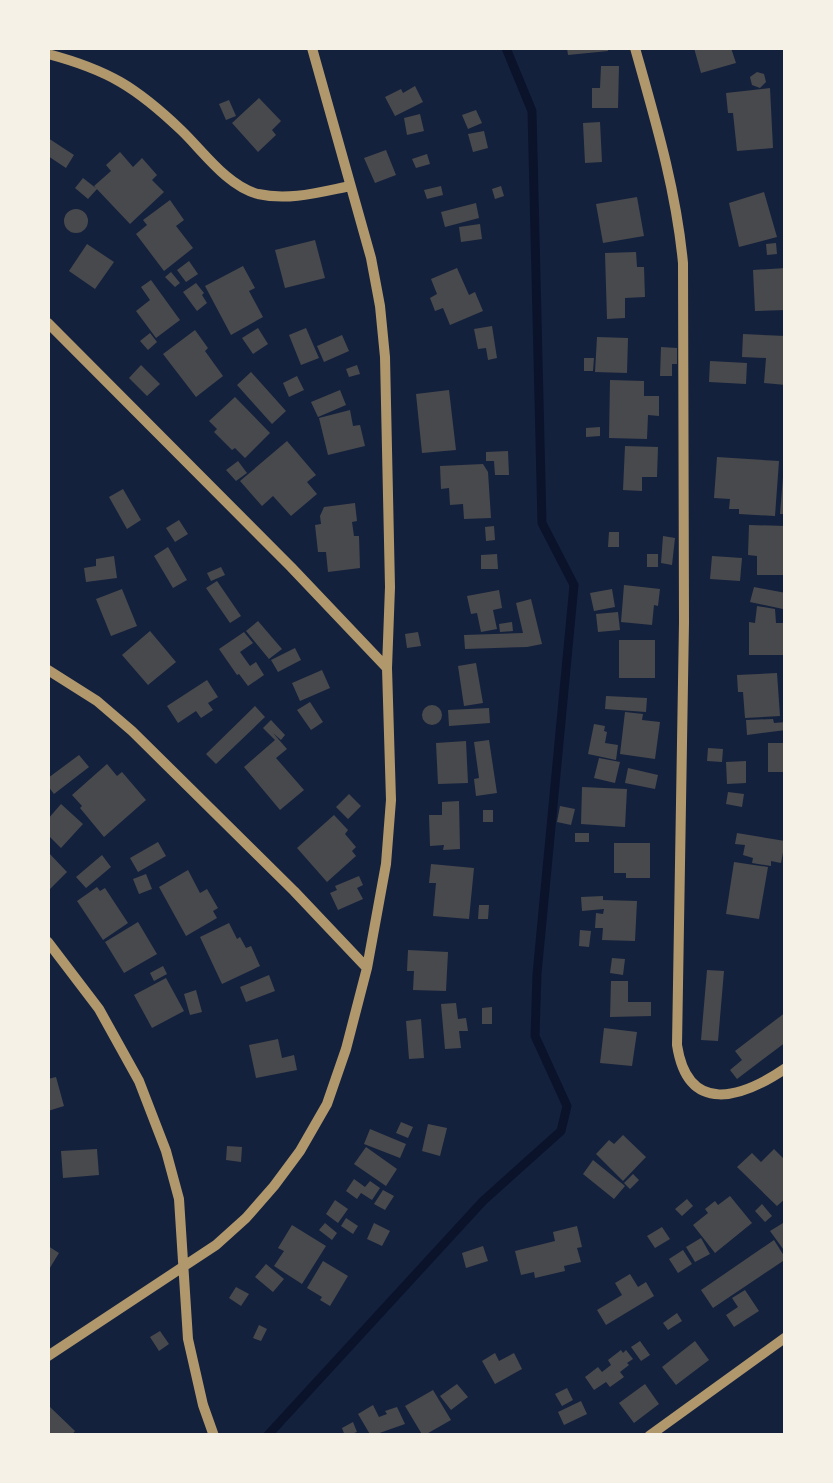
<svg xmlns="http://www.w3.org/2000/svg" width="833" height="1483" font-family="Signika,sans-serif">
	<style>
		.lines { fill: none; stroke-linecap: round; stroke-linejoin: round }
		.stream { stroke: #0b132b; stroke-width: 9 }
		.building { fill: #48494c }
		.minor { stroke: #b1986c; stroke-width: 10 }
	</style>
	<rect width="100%" height="100%" fill="#14213d"/>
	<g class="lines">
		<path class="stream" d="M267,1436L483,1201L561,1131L567,1106L535,1036L537,974L574,585L542,523L532,111L506,48"/>
	</g>
	<path class="building" d="M567,48H608V51L568,55Z
		M694,48H731L736,63L701,73Z
		M601,66H619L618,108H592V88H600Z
		M757,72L764,74L766,82L760,88L752,85L750,77Z
		M415,86L423,102L395,116L385,97L401,89L403,93Z
		M770,88L773,148L737,151L733,113H728L726,93Z
		M259,98L281,121L272,130L276,135L258,152L232,123Z
		M229,100L236,116L226,120L219,104Z
		M476,110L482,123L468,129L462,115Z
		M420,114L424,131L407,135L404,118Z
		M600,122L602,162L585,163L583,123Z
		M484,131L488,148L473,152L468,134Z
		M48,138L74,155L66,168L48,156Z
		M386,150L396,175L375,183L364,158Z
		M120,152L133,167L142,158L157,175L152,180L164,192L130,224L94,186L111,171L106,165Z
		M427,154L430,164L416,168L412,159Z
		M83,178L97,189L88,199L75,188Z
		M441,186L443,195L427,199L424,190Z
		M501,186L504,196L495,199L492,189Z
		M764,192L777,237L739,247L729,203Z
		M637,197L644,236L603,243L596,204Z
		M170,200L184,220L176,226L193,248L164,271L136,234L147,225L143,220Z
		M476,203L479,218L445,227L441,212Z
		M64 221a12 12 0 1 1 24 0a12 12 0 1 1-24 0Z
		M480,224L482,239L461,242L459,227Z
		M315,240L325,278L285,288L275,250Z
		M776,243L777,254L767,255L766,244Z
		M87,244L114,262L95,289L69,271Z
		M636,252L637,267H644L645,297L625,298V318L607,319L605,253Z
		M189,261L198,274L186,282L177,270Z
		M243,266L255,288L249,291L263,317L231,335L205,286Z
		M457,268L469,295L475,292L483,311L450,325L443,308L435,311L430,298L437,294L431,279Z
		M786,268V310L755,311L753,270Z
		M171,272L180,283L175,287L165,277Z
		M151,280L180,320L156,338L136,311L150,300L141,287Z
		M196,283L204,293L202,295L207,303L197,311L183,292Z
		M492,326L497,358L488,360L486,348L478,349L474,329Z
		M258,328L268,344L253,354L242,338Z
		M306,328L319,358L301,365L289,335Z
		M195,330L208,348L205,351L223,376L196,397L163,354Z
		M150,333L157,342L148,350L140,341Z
		M743,334L786,336V385L764,383L766,358L742,357Z
		M342,335L349,351L324,362L317,346Z
		M597,337L628,338L627,373L595,372Z
		M661,347L677,348V364H672V376H660Z
		M584,358H594L593,371H584Z
		M710,361L747,363L746,384L709,382Z
		M141,365L160,384L147,396L129,378Z
		M357,365L360,374L349,377L346,369Z
		M251,372L286,411L272,424L237,385Z
		M297,376L304,390L289,397L283,383Z
		M610,380L644,381V396H659V416L648,415L647,439L609,438Z
		M340,390L346,405L318,417L311,402Z
		M449,390L456,450L422,453L416,394Z
		M235,397L270,433L245,458L235,448L232,450L214,432L217,429L209,421Z
		M350,410L353,426L360,425L365,446L328,455L319,418Z
		M600,427V436L586,437V428Z
		M287,441L316,475L307,482L317,494L291,516L273,496L262,506L240,481Z
		M625,446L658,447L657,477H642V491L623,490Z
		M508,451L509,475H495L494,461H486V452Z
		M717,457L779,461L775,516L739,514V509H729L730,499L714,498Z
		M238,461L247,473L236,481L226,470Z
		M483,464L488,472L491,518L464,519L463,504L450,505L449,488L441,489L440,466Z
		M783,477H786V514H780Z
		M123,489L141,520L127,529L109,497Z
		M355,503L357,521L352,522L354,536H359L360,568L328,572L326,552H318L315,525L321,524L320,516L324,507Z
		M179,520L188,534L175,542L166,528Z
		M749,525L786,526V575H757V556L748,555Z
		M494,526L495,540L486,541L485,527Z
		M609,532H619V547H608Z
		M663,536L675,538L672,565L661,563Z
		M168,547L187,580L173,588L154,556Z
		M497,554L498,569H481V555Z
		M647,554H658V567H647Z
		M114,556L117,578L86,582L84,568L96,566V559Z
		M712,556L742,558L740,581L710,579Z
		M221,567L225,575L211,581L207,573Z
		M217,581L241,616L230,623L206,588Z
		M624,585L660,589L658,606L654,605L652,625L621,622Z
		M754,587L786,593L783,609L750,602Z
		M122,589L137,626L111,636L96,599Z
		M612,589L615,607L594,611L590,593Z
		M499,590L502,608L493,610L497,629L481,632L477,613L471,614L467,596Z
		M531,599L542,644L527,647L465,649L464,635L523,633L516,603Z
		M757,606L775,609L776,623H786V655H749V622L755,623Z
		M618,612L620,630L598,632L596,614Z
		M258,621L282,649L269,659L246,631Z
		M512,622L513,631L500,632L499,624Z
		M150,631L176,662L148,685L122,655Z
		M244,632L253,643L240,652L250,666L256,662L264,675L248,686L239,674L237,675L219,649Z
		M418,632L421,646L407,648L405,634Z
		M619,640H655V678H619Z
		M295,648L301,660L278,672L271,660Z
		M476,663L483,703L464,706L458,666Z
		M322,670L330,688L300,701L292,683Z
		M777,673L780,716L745,718L743,692H738L737,675Z
		M207,680L218,697L208,703L213,710L201,718L196,711L178,723L167,706Z
		M606,696L647,698L646,712L605,709Z
		M310,702L323,722L311,730L297,710Z
		M422 715a10 10 0 1 1 20 0a10 10 0 1 1-20 0Z
		M255,706L265,717L216,764L206,754Z
		M489,708L490,723L449,726L448,710Z
		M625,712L643,714L642,720L660,722L655,759L620,754Z
		M773,719L774,723L786,722V730L747,735L746,720Z
		M271,720L285,735L281,740L273,733L287,749L276,758L304,790L280,810L244,767L275,740L263,728Z
		M594,724L605,726L604,731L607,732L605,743L618,745L616,760L588,754Z
		M489,740L497,793L476,796L474,779L479,778L474,742Z
		M466,741L468,783L438,784L436,743Z
		M768,743H784V772H768Z
		M708,748L723,749L722,762L707,761Z
		M79,755L89,767L54,794L48,786V778Z
		M599,758L620,762L615,783L594,778Z
		M746,761V783L727,784L726,762Z
		M107,764L117,776L122,772L146,800L104,837L80,808L82,806L72,795Z
		M628,768L658,775L655,789L625,783Z
		M582,787L627,789L625,827L581,824Z
		M728,792L744,794L742,807L726,804Z
		M349,794L361,806L348,819L336,807Z
		M459,801L460,849L443,850L444,845L430,846L429,815H442V802Z
		M61,804L83,824L61,848L48,835V819Z
		M560,806L575,809L571,825L557,822Z
		M483,810H493V822H483Z
		M334,815L348,830L345,834L356,847L352,851L356,856L327,882L297,848Z
		M575,833H589V842H575Z
		M737,833L785,841L781,863L771,861V866L752,863L753,858L743,855L745,845L735,844Z
		M158,842L166,856L138,872L130,858Z
		M614,843H650V878H626V873H614Z
		M48,852L67,872L48,891Z
		M102,855L111,867L86,888L76,877Z
		M734,862L768,867L759,919L726,914Z
		M431,864L474,868L469,919L433,916L436,883H429Z
		M188,870L200,893L207,889L218,908L213,911L217,918L186,936L159,887Z
		M146,874L152,889L139,894L133,879Z
		M359,876L363,885L357,888L363,899L338,910L330,893L337,890L335,886Z
		M97,887L100,891L105,888L128,923L103,940L77,901Z
		M603,896V900L637,901L635,941L602,940L603,928H595L596,913L603,914L604,909L582,911L581,897Z
		M479,905H489L488,919H478Z
		M138,922L157,954L124,973L105,942Z
		M229,923L237,939L240,937L246,948L251,946L260,966L222,984L200,937Z
		M580,930L591,931L589,947L579,946Z
		M408,950L448,952L446,991L413,990L414,971H407Z
		M612,958L625,959L623,975L610,973Z
		M163,966L167,974L154,981L150,973Z
		M707,970L724,971L718,1041L701,1040Z
		M269,975L275,991L246,1002L240,987Z
		M166,978L184,1011L152,1028L134,995Z
		M611,981H628V1002H651V1016L610,1017Z
		M196,990L202,1012L190,1015L184,994Z
		M456,1003L458,1019L466,1018L468,1031H459L461,1048L445,1049L441,1004Z
		M492,1007V1024H482V1008Z
		M786,1012V1042L737,1079L730,1070L742,1060L735,1051Z
		M421,1019L424,1058L409,1059L406,1021Z
		M604,1028L637,1032L632,1066L600,1063Z
		M278,1039L282,1058L294,1055L297,1070L256,1078L249,1045Z
		M56,1077L64,1106L48,1111V1079Z
		M401,1122L413,1127L408,1138L396,1133Z
		M428,1124L447,1128L440,1156L422,1151Z
		M370,1129L406,1144L400,1158L364,1144Z
		M623,1135L646,1157L623,1181L596,1154L609,1140L614,1144Z
		M227,1146L242,1147L241,1162L226,1160Z
		M366,1147L397,1169L386,1186L354,1164Z
		M97,1149L99,1175L63,1178L61,1151Z
		M774,1149L786,1161V1198L777,1206L737,1167L752,1153L761,1162Z
		M593,1160L625,1186L614,1199L583,1174Z
		M633,1174L639,1180L630,1189L624,1183Z
		M354,1179L365,1187L370,1181L380,1188L372,1200L361,1193L357,1199L346,1191Z
		M383,1190L394,1196L385,1210L374,1204Z
		M730,1196L752,1223L715,1253L693,1225L708,1213L705,1209L715,1201L718,1205Z
		M687,1199L693,1206L682,1216L675,1209Z
		M335,1200L348,1209L338,1223L326,1214Z
		M762,1204L772,1216L765,1222L755,1211Z
		M346,1218L358,1226L353,1234L341,1226Z
		M325,1223L337,1233L332,1240L319,1230Z
		M374,1223L390,1231L382,1246L367,1239Z
		M783,1223L786,1227V1253L770,1231Z
		M292,1225L326,1246L302,1284L274,1266L284,1251L278,1248Z
		M577,1226L582,1247L577,1248L581,1262L564,1266L565,1271L535,1278L534,1272L521,1275L515,1251L555,1241L553,1232Z
		M662,1227L670,1239L655,1248L647,1236Z
		M701,1238L710,1254L695,1262L686,1247Z
		M774,1240L786,1259L713,1308L701,1290Z
		M48,1246L59,1253L48,1271Z
		M483,1246L488,1261L466,1268L462,1253Z
		M683,1250L692,1264L678,1273L669,1259Z
		M323,1261L348,1276L330,1306L320,1300L322,1297L307,1288Z
		M266,1264L284,1279L273,1292L255,1277Z
		M630,1274L638,1287L646,1282L654,1296L606,1325L597,1310L622,1295L615,1283Z
		M236,1287L249,1294L241,1306L229,1298Z
		M745,1290L759,1311L734,1327L726,1315L738,1307L732,1298Z
		M677,1313L682,1321L668,1330L663,1323Z
		M259,1325L267,1329L261,1341L253,1338Z
		M160,1331L169,1344L159,1351L150,1337Z
		M640,1341L650,1355L641,1361L631,1347Z
		M695,1341L709,1360L676,1385L662,1367Z
		M621,1350L623,1353L626,1350L633,1359L627,1363L629,1365L620,1372L624,1377L610,1387L606,1382L594,1390L585,1377L598,1367L602,1372L611,1365L608,1360Z
		M495,1353L499,1361L514,1353L522,1369L495,1384L482,1361Z
		M457,1384L468,1397L451,1410L440,1396Z
		M645,1384L659,1404L634,1423L619,1403Z
		M567,1388L573,1400L562,1406L555,1394Z
		M433,1390L451,1420L423,1436L405,1406Z
		M581,1401L587,1414L564,1425L558,1412Z
		M373,1405L379,1417L387,1414L385,1411L397,1407L405,1424L371,1436L358,1414Z
		M50,1407L75,1431L71,1436H48V1410Z
		M353,1422L357,1432L345,1436L342,1428Z"/>
	<g class="lines">
		<path class="minor" d="M635,48C655,119 676,189 683,263L684,622L677,1045C688,1116 742,1098 786,1068
			M48,54C108,70 136,87 181,130C203,151 227,186 258,194C289,201 320,192 350,186
			M48,323L291,567L387,668
			M48,670L97,701L132,731L294,891L367,968
			M48,942L99,1009L139,1081L166,1151L179,1199L188,1339L203,1405L214,1436
			M48,1356L216,1245L246,1218L274,1186L300,1151L327,1104L346,1049L367,968L386,864L391,800L387,668L390,587L385,357L380,306L371,258L312,48
			M649,1436L786,1337"/>
	</g>
	<rect width="833" height="1483" fill="none" stroke="#f6f1e7" stroke-width="100"/>
</svg>
